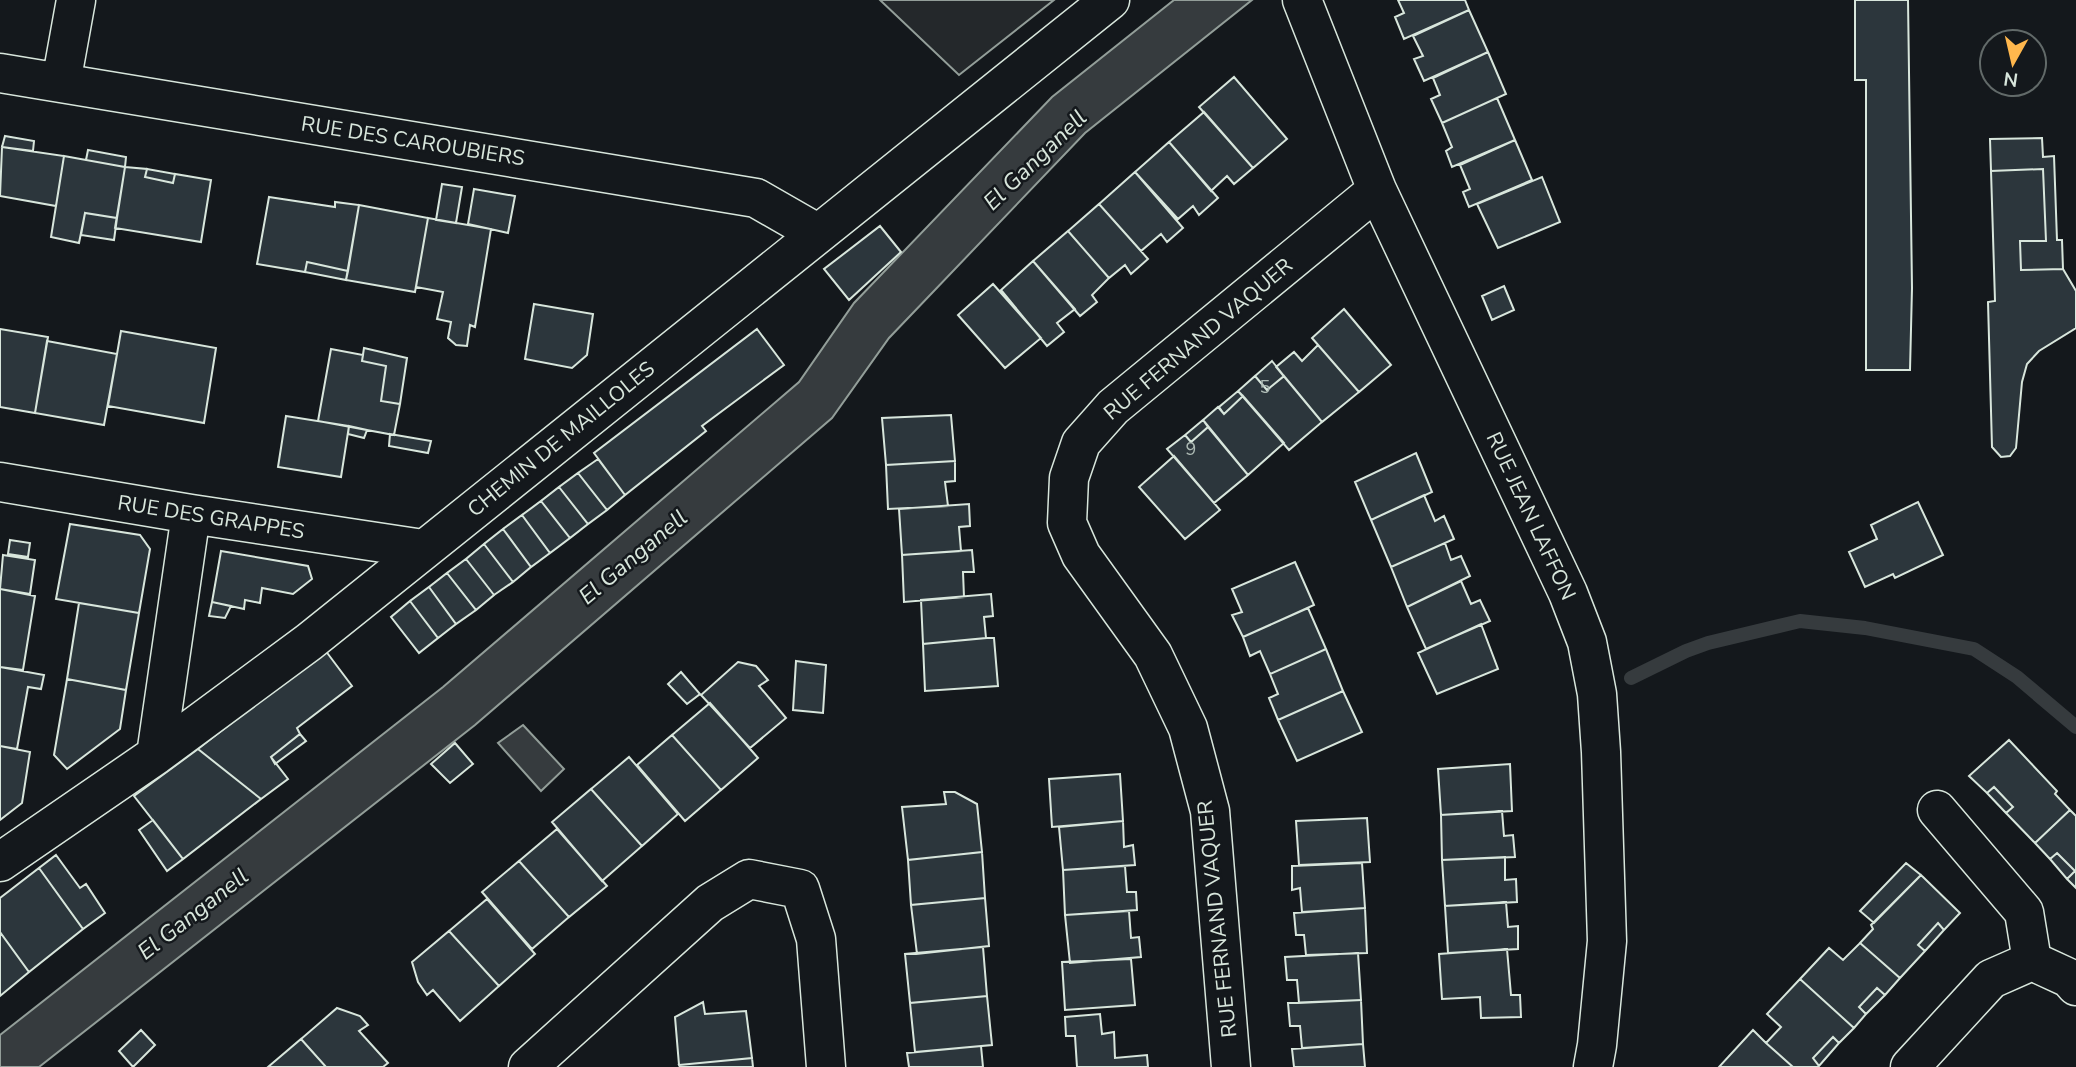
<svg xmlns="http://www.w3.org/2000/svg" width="2076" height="1067" font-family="'Nunito Sans',sans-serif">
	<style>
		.parking { fill: #24282b; stroke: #939e99; stroke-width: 2 }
		.water { fill: #363b3e; stroke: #939e99; stroke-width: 2 }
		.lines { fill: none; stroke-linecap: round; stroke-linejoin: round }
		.stream { stroke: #363b3e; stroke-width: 14 }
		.building { fill: #2c363c; stroke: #d8e6dc; stroke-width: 2 }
		.minor-casing { stroke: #d8e6dc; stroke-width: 41 }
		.minor { stroke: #14181c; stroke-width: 38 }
		.labels { text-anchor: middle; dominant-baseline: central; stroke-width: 5; stroke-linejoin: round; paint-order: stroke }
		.number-label { font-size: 18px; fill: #adbab4 }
		.street-label { font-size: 21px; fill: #d8e6dc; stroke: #14181c }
		.water-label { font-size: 23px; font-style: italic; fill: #d8e6dc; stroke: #14181c }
	</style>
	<rect width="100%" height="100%" fill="#14181c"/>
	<path class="parking" d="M880,0H1054L959,75Z"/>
	<path class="water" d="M1174,0H1252L1085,133L889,338L832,418L475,725L39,1067H0V1035L443,687L799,382L854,303L1052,97Z
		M523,725L564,769L541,791L498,743Z"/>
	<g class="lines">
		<path class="stream" d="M1631,678L1686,651L1708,643L1800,621L1865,628L1974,649L2017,677L2076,727"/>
	</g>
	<path class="building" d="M1398,0H1465L1469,10L1404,39L1395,17L1404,13Z
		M1855,0H1908L1912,288L1910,370H1866V80H1855Z
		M1469,10L1488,52L1424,81L1414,59L1423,56L1413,36Z
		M1488,52L1506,94L1442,123L1431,99L1440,95L1433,78Z
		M1234,77L1287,139L1253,168L1199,107Z
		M1497,98L1515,140L1452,167L1446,151L1452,147L1442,123Z
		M1204,112L1253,168L1234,184L1227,176L1211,191L1169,142Z
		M5,136L34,141L33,151L2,147Z
		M2042,138L2043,157L2054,156L2057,240H2062L2063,269L2021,270L2020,241H2046L2043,169L1991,171L1990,139Z
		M1515,140L1532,180L1469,207L1463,192L1470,189L1460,165Z
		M1169,142L1218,198L1199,215L1193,206L1178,219L1135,172Z
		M2,147L64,156L56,206L0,196Z
		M88,150L126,157L125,167L86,160Z
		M64,156L125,167L117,218L85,213L79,243L51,237Z
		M125,167L147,169L145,177L173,183L175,174L211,180L201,242L115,228Z
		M147,169L175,174L173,183L145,177Z
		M2043,169L2046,241H2020L2021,270L2063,269L2076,291V328L2039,351L2027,364L2022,382L2016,448L2010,456L2001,457L1992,447L1988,302L1995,301L1991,171Z
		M1135,172L1183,228L1167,242L1161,234L1141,251L1099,204Z
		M1542,177L1560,222L1498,248L1477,204Z
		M442,184L462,187L456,223L436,220Z
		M474,189L515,196L508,233L468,224Z
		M269,197L335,207V202L359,205L348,271L307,262L305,272L257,264Z
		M1099,204L1148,259L1131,274L1125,265L1109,278L1068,231Z
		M359,205L428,218L415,292L346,280Z
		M85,213L117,218L114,240L81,235Z
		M428,218L491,229L475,327L470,325L467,346L456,345L448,338L451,322L437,319L443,292L416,287Z
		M880,226L901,252L849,300L824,269Z
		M1068,231L1109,278L1092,295L1097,302L1080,316L1033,261Z
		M1033,261L1075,309L1057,323L1064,332L1047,346L1001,290Z
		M307,262L348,271L346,280L305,272Z
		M993,284L1041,338L1005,368L958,315Z
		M1504,286L1514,310L1492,320L1482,296Z
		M534,304L593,314L587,355L572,368L525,359Z
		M1344,309L1391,365L1359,392L1312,338Z
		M0,329L48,337L35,413L0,407Z
		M757,329L784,365L702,426L706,431L625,495L594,453Z
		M121,331L216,348L204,423L108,406Z
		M47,341L117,354L104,425L35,413Z
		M1318,345L1359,392L1322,422L1276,367L1294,352L1302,361Z
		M364,348L407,358L400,404L381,401L386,366L362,361Z
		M331,349L363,355L362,361L386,366L381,401L400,404L394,435L318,421Z
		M1272,361L1284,376L1267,390L1255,376Z
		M1255,376L1267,390L1284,376L1322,422L1289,450L1238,391Z
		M1238,391L1243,396L1224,414L1219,407Z
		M1243,396L1284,443L1248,475L1203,420L1218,407L1224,414Z
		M951,415L955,461L886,465L882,418Z
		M286,416L349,426L341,477L278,467Z
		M1203,420L1208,427L1191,442L1185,435Z
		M349,426L367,430L364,438L348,434Z
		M1208,427L1248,475L1214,503L1167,449L1185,435L1191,442Z
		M390,434L431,441L428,453L389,446Z
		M1416,453L1432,492L1371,520L1355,482Z
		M1174,456L1220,510L1185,539L1139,487Z
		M598,459L625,495L607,510L578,473Z
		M955,461V481L945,482L948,506L888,509L886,465Z
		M578,473L607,510L588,524L559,487Z
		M559,487L588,524L570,538L541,501Z
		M1424,495L1435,521L1444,516L1454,539L1391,567L1371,520Z
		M541,501L570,538L550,553L522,515Z
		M1918,502L1943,555L1895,578L1893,574L1865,587L1849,552L1877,539L1871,525Z
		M969,504L970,526L959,527L961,551L902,555L899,509Z
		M522,515L550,553L531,567L503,529Z
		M70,524L140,535L150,549L139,613L56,599Z
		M503,529L531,567L513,582L484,544Z
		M10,540L30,543L28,557L8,554Z
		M1445,543L1451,560L1461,556L1470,576L1407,607L1391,567Z
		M484,544L513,582L494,595L466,559Z
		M972,550L974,572H963L964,597L904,602L902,555Z
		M221,551L308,566L312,579L293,594L262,588L260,603L245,600L244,609L212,602Z
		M3,555L35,560L30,594L0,589Z
		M466,559L494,595L476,610L447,573Z
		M1295,562L1314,605L1243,637L1232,615L1242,612L1232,589Z
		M447,573L476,610L456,624L429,587Z
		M1461,581L1471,604L1480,600L1490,621L1426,649L1407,607Z
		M429,587L456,624L438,638L410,601Z
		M0,589L35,596L23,670L0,667Z
		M991,594L993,616L984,617L986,638L923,644L921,600Z
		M410,601L438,638L419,653L391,617Z
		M212,602L231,606L225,618L209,616Z
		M79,603L139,613L126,690L67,679Z
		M1308,608L1326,649L1270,674L1260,651L1250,656L1243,637Z
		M1481,624L1498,669L1437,694L1418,653Z
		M986,638H994L998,686L925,691L923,644Z
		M1326,649L1343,691L1278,720L1269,698L1278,694L1270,674Z
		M325,650L352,686L297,728L300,734L271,757L288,779L261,799L198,749Z
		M796,661L826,665L823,713L793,710Z
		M738,662L756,666L768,680L759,686L786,718L750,748L701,695Z
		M0,667L44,675L41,689L28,687L17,749L0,746Z
		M681,672L700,694L687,704L668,684Z
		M67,679L126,690L120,729L67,769L54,755Z
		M1343,691L1362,732L1297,761L1278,720Z
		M710,703L758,758L721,790L672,735Z
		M300,734L306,741L275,764L271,757Z
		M672,735L721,790L685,821L637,765Z
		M2009,740L2057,791L2055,794L2070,810L2035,843L2006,813L2013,807L1994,787L1987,793L1969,776Z
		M455,743L473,764L450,783L431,764Z
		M0,746L30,752L22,803L0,820Z
		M198,749L261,799L183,859L134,796Z
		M629,757L678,814L642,846L591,789Z
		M1510,764L1512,811L1441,815L1438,769Z
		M1120,774L1123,821L1052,827L1049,779Z
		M1994,787L2013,807L2006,813L1987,793Z
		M591,789L642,846L602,881L552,822Z
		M944,792H955L977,804L982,852L908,860L902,807L946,804Z
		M2070,810L2076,816V888L2067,879L2075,871L2057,853L2050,859L2035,843Z
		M1502,811L1504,836L1513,835L1515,857L1442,860L1441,815Z
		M1367,818L1370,862L1299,865L1296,821Z
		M153,820L183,859L167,871L139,830Z
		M1123,821L1124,847L1133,845L1135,865L1063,870L1059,827Z
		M557,829L607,886L569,917L519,861Z
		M982,852L985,898L911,905L908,860Z
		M2057,853L2075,871L2067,879L2050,859Z
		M56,855L80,888L86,884L105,913L83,929L39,868Z
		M1505,857V880L1516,879L1517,902L1445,906L1442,860Z
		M519,861L569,917L532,949L482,892Z
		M1362,863L1365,908L1302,912L1300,888L1292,890V866Z
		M1906,863L1921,875L1874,923L1860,911Z
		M1125,866L1127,892H1136L1137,910L1065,915L1063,870Z
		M39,868L83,929L29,972L0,932V898Z
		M1921,875L1960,913L1944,930L1938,923L1918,945L1925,951L1900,978L1860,943L1873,929L1871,925Z
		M985,898L989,946L917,954L911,905Z
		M487,899L535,954L499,986L449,931Z
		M1506,902L1508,927L1518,926V949L1448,953L1445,906Z
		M1365,908L1367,953L1306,955L1304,935H1296L1294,913Z
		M1129,911L1131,938L1139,937L1141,957L1070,963L1065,915Z
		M1938,923L1944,930L1925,951L1918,945Z
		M449,931L499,986L460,1021L433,990L427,995L418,982L412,962Z
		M0,932L29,972L0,996Z
		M1860,943L1900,978L1885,995L1877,988L1859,1007L1866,1014L1854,1028L1800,979L1829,948L1843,960Z
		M983,947L987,996L910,1003L905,954Z
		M1507,949L1511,995H1520L1521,1017L1481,1018L1480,997L1442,999L1439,954Z
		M1358,953L1361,1000L1299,1003L1297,980H1287L1285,957Z
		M1131,959L1135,1005L1065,1010L1062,962Z
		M1800,979L1854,1028L1839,1043L1833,1037L1813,1058L1819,1066L1818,1067H1793L1766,1043L1781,1027L1767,1014Z
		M1877,988L1885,995L1866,1014L1859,1007Z
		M987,996L992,1045L915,1052L910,1003Z
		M1361,1000L1363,1044L1302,1048L1300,1026H1290L1288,1003Z
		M703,1002L705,1014L746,1011L752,1058L679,1065L675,1017Z
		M337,1008L360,1016L368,1025L359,1031L388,1063L383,1067H326L301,1039Z
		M1100,1014L1102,1034L1114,1032L1115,1058L1147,1055L1148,1067H1077L1075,1036H1066L1065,1017Z
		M141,1030L155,1045L133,1067L119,1051Z
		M1753,1030L1766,1043L1793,1067H1719Z
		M1833,1037L1839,1043L1819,1066L1813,1058Z
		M301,1039L326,1067H268Z
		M1363,1044L1365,1067H1294L1292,1049Z
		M981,1046L983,1067H909L907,1053Z
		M752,1058L753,1067H680L679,1065Z"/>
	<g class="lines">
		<defs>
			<path id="minor" d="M1302,0L1377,190L1568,593L1587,642L1597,694L1601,752L1607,941L1597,1045L1593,1067
				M0,73L756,198L817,233
				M61,83L76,0
				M0,482L191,514L423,549
				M156,755L191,514
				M1937,810L2024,912L2032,961L2069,978L2076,986
				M0,862L156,755L309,642L1110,0
				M528,1067L710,903L749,879L800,889L816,939L826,1067
				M1231,1067L1210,811L1188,728L1153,655L1081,555L1067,523L1069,478L1081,443L1113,407L1377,190
				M1910,1067L1991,979L2032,961"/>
		</defs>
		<use href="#minor" class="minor-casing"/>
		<use href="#minor" class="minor"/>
	</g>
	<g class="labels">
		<g class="number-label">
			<text x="1265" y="387">5</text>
			<text x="1191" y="449">9</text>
		</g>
		<g class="street-label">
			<text transform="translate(413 141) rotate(9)">RUE DES CAROUBIERS</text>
			<text transform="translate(1198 339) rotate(-40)">RUE FERNAND VAQUER</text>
			<text transform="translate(561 439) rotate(-39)">CHEMIN DE MAILLOLES</text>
			<text transform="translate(1531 516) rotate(65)">RUE JEAN LAFFON</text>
			<text transform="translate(211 517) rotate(9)">RUE DES GRAPPES</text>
			<text transform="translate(1217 919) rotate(-96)">RUE FERNAND VAQUER</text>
		</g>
		<g class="water-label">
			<text transform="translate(1035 160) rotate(-44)">El Ganganell</text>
			<text transform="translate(633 557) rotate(-40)">El Ganganell</text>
			<text transform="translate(193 914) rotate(-38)">El Ganganell</text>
		</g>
	</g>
	<g transform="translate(2013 63) rotate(188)"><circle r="33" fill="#14181c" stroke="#626a69" stroke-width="2"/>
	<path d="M0-5L12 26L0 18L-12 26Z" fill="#ffb74d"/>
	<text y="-10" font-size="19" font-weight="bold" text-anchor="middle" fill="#d8e6dc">N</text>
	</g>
</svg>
